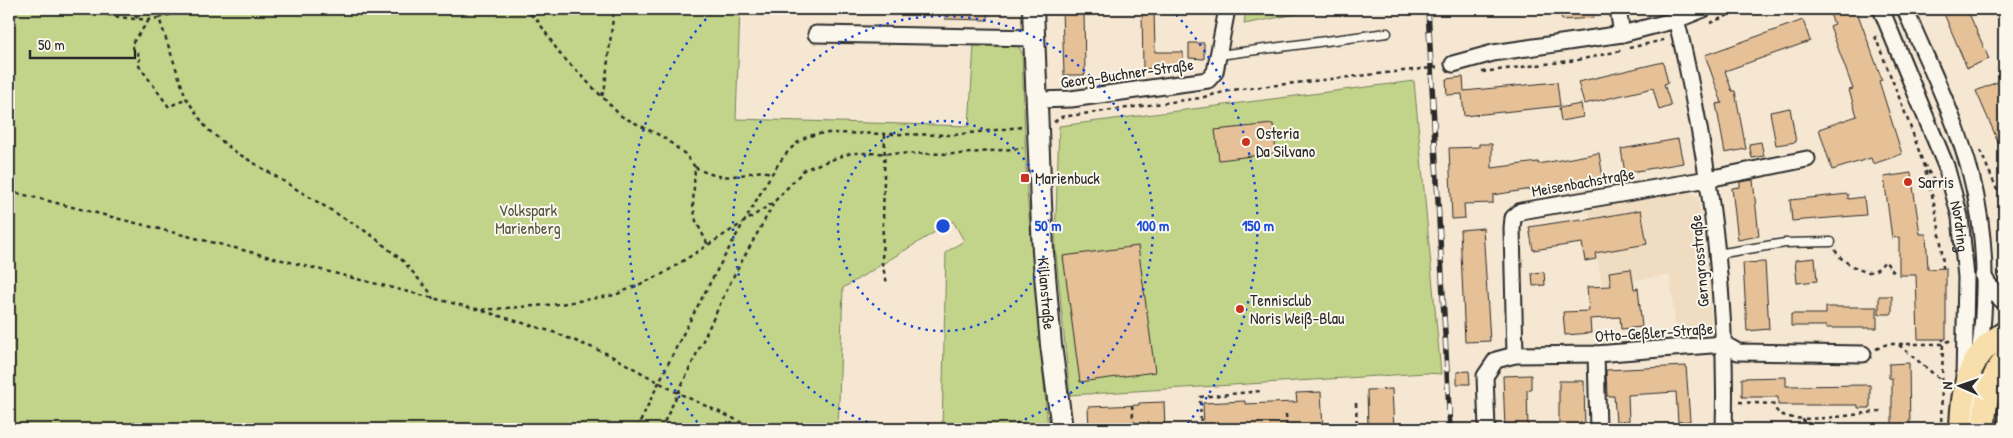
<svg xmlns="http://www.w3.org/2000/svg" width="2013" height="438" font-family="'Patrick Hand',sans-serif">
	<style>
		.built { fill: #f0dcc0 }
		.green { fill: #c2d489; stroke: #76805a }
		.building { fill: #e6c197; stroke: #2b2b2b }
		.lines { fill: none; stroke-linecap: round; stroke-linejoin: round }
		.service-casing { stroke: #2b2b2b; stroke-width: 11 }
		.minor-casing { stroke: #2b2b2b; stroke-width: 19 }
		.secondary-casing { stroke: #2b2b2b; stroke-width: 24 }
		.primary-casing { stroke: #2b2b2b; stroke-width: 26 }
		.path { stroke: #2b2b2b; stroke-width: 2.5; stroke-dasharray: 4 4; stroke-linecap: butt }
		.service { stroke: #fbf7ec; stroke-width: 8 }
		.minor { stroke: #fbf7ec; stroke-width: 15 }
		.secondary { stroke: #fbf7ec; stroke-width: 20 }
		.primary { stroke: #f8deab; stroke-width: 22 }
		.rail-casing { stroke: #2b2b2b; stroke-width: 5.5 }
		.rail { stroke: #fbf7ec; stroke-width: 4; stroke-dasharray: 11; stroke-linecap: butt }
		.ring { fill: none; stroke: #1d4ed8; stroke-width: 2.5; stroke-dasharray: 2.5 5 }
		.poi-dot { fill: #c8321e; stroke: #fbf7ec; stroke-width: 2 }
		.labels { text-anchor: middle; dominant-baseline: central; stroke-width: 4; stroke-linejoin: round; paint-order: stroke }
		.street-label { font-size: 16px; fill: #2b2b2b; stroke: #fbf7ec }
		.poi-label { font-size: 16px; fill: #2b2b2b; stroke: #fbf7ec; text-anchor: start }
		.park-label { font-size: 16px; fill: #515542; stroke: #fbf7ec }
		.centre { fill: #1d4ed8; stroke: #fbf7ec; stroke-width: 2.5 }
		.ring-label { font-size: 15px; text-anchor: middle; font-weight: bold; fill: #1d4ed8; stroke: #fbf7ec; stroke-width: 4; stroke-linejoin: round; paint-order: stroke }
	</style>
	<rect width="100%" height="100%" fill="#f5e7d2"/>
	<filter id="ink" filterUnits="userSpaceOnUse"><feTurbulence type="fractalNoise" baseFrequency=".02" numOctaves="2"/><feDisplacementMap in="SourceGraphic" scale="10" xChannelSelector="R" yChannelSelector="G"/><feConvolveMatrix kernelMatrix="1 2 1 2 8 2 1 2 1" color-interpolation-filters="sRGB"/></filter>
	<g filter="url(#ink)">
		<path class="built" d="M1685,191L1694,194L1698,198L1712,327L1703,337L1677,339L1670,275L1602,285L1588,207Z"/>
		<path class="green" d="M9,9H740L736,119L969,126L974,44L1018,46L1022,53L1027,192L1048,429H942L946,252L964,241L953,221L843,288L838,429H9Z
			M1246,9H1323L1244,24Z
			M1414,81L1441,374L1426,373L1070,395L1055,245L1059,126Z
			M2004,383V429H1998L2003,385Z"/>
		<path class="building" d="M945,9H988V20L945,19Z
			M1062,9H1084L1085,75H1064Z
			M1142,9H1154L1155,52H1183V66H1155V68L1143,69Z
			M1559,9H1593V18L1562,20Z
			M1828,9H1856L1882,80L1879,81L1902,154L1873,164L1871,158L1832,170L1819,129L1857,116L1849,90L1853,89L1830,26L1834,24Z
			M1942,9H1967L1989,59L1967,68Z
			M1803,20L1810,41L1725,71L1732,91H1735L1746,149L1725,153L1716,104L1722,103L1705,55Z
			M1189,43H1204V59L1189,58Z
			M1663,62L1668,83L1664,84L1671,106L1659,110L1653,88L1584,104L1578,82Z
			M1463,77L1464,91L1557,82L1560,106L1464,116L1462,94L1447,95L1446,79Z
			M1997,82L2004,98V155L1976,91Z
			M1581,104L1583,117L1561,121L1559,108Z
			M1790,108L1796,142L1776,145L1770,112Z
			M1273,124L1276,153L1219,160L1215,130Z
			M1678,139L1683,163L1625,173L1621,149Z
			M1761,142L1764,156L1752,158L1749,144Z
			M1479,144H1492V168L1538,162V164L1599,153L1603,178L1493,195V203L1464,204L1465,218L1452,219L1449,148L1479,147Z
			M1911,173L1920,234H1926L1928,269L1946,268V339H1918L1916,275H1899V237L1892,238L1884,177Z
			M1753,180L1759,236L1738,240L1732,188L1740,187V182Z
			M1848,194V199L1864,197L1866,215L1792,221L1790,200Z
			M1641,210L1647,244L1595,253L1596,259L1585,261L1582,243L1533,250L1529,227L1581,219V221Z
			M1483,228L1490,341L1465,342L1460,230Z
			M1138,246L1155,372L1080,382L1063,256Z
			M1815,258L1817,281L1797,283L1795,260Z
			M1765,262L1769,329L1747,331L1743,263Z
			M1631,269L1634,289L1638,288L1642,327L1621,329L1620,317L1590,319L1591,333L1565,335L1563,312L1589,311L1587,287L1611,286L1609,272Z
			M1544,272L1545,285L1533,286L1532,273Z
			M1879,296H1892V314H1879Z
			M1826,307H1877V328H1826V326H1791V314H1826Z
			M1909,363L1910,429H1892V378H1889V364Z
			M1686,366L1690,421L1678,422L1676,392L1628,395L1629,421L1616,422L1614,396H1607L1606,370Z
			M1469,371L1470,384H1457V372Z
			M1531,375V389L1527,390L1528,429H1505L1503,376Z
			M1786,377V386L1870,385V408H1858V405H1778V397H1742V378Z
			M1559,381H1584L1585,429H1559Z
			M1392,389L1394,429H1368L1367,390Z
			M1321,392L1323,429H1204L1203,403L1245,401V404L1297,402L1296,393Z
			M1164,402L1165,429H1089L1088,407L1139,405V403Z"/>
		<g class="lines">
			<defs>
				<path id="service" d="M1219,55L1387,33
					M1717,254L1785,243L1831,242"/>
				<g id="minor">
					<path d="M1618,9L1622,34"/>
					<path id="s1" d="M1881,9L1946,166L1960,217L1966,277L1964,379"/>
					<path d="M1905,9C1928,63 1956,118 1971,175C1986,233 1987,297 1979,356"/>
					<path d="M1676,20C1686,55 1692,92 1699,128C1717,227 1727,328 1724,429"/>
					<path d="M816,34L1035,38"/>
					<path d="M1453,64L1493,53L1622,34L1676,20L1704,9"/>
					<path d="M1037,100L1071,99L1208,80L1215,72L1227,9"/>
					<path d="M1983,276L1996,295L2004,302"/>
					<path d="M1596,354L1598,429"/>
					<path d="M1515,355L1512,228L1513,218L1521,211L1708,179L1807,159"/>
					<path d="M1975,379L1974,417L1977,425"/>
					<path d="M1487,429L1485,376L1496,360L1515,355L1596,354L1724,344L1738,352L1863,354"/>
				</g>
				<g id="secondary">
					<path id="s2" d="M1033,9L1043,252L1051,345L1062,429"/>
				</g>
				<path id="primary" d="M1961,429C1962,388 1967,357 2004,333
					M1984,429C1984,406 1989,379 2004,361"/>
			</defs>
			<use href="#service" class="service-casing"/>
			<use href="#minor" class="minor-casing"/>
			<use href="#secondary" class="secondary-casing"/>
			<use href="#primary" class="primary-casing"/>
			<path class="path" d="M84,9C109,15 133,22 159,18L186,98L207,129L234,151L370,234L403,261L429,291L433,299
				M130,9L139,20
				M524,9L538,21L560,54L621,116L663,137L685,154L695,167L693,205L696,221L708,245
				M159,18L187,9
				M149,20L131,45L141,58L137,63L169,107L186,98
				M1710,23L1743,9
				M1875,36C1903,110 1940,187 1943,268
				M1629,48L1668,39
				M1482,72L1578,60L1624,50
				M602,96L605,86L614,9
				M1054,122L1061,117L1200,98L1232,90L1440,67
				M885,134L882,264L887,283
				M1980,150L2004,206
				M1924,164L1934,181
				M695,167C707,174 719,178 733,176C748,175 759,168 773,174
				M9,191L480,310L560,304L615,295L661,275L744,222L774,202L805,169L851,153L960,154L1023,148
				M1835,250C1840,258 1842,259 1849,264C1864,272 1872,278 1885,261L1895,274
				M2000,275V273L2004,272
				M483,311L553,332L608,354L678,393L756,429
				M1899,345L1942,381
				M1876,349L1887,344H1943L1951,340
				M1739,402L1773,404C1775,409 1777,413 1783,415C1802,424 1858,414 1881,411
				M1356,403L1357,429
				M1132,405L1134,429
				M1286,414L1287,429
				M1803,419L1806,429
				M637,429C669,359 705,290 744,222C758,199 776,160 797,143C807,135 816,134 828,133L953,135L1021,127
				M661,429L732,279L773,205
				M1201,429L1200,397L1261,391
				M1941,429L1943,339"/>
			<use href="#service" class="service"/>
			<use href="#minor" class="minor"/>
			<use href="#secondary" class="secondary"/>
			<use href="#primary" class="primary"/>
			<defs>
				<path id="rail" d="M1428,9L1450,429"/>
			</defs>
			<use href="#rail" class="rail-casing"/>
			<use href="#rail" class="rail"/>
		</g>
	</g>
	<g class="ring">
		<circle cx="943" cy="226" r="105"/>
		<path d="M889 429A210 210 0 1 1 997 429"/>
		<path d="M702 428A315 315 0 0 1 715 9M1171 9A315 315 0 0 1 1184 428"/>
	</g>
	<g class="poi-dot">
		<circle cx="1246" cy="142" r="5"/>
		<rect x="1020" y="173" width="10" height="10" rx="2.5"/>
		<circle cx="1908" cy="182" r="5"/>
		<circle cx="1240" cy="309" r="5"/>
	</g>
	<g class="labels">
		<g class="street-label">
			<text transform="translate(1127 73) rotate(-8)">Georg-Buchner-Straße</text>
			<text transform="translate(1583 182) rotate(-10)">Meisenbachstraße</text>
			<text stroke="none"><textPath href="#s1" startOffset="232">Nordring</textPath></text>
			<text transform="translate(1699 261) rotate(-95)">Gerngrosstraße</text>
			<text stroke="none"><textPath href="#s2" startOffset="285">Kilianstraße</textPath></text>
			<text transform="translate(1654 332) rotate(-4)">Otto-Geßler-Straße</text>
		</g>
		<g class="poi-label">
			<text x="1256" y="133">Osteria<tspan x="1256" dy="18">Da Silvano</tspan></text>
			<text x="1035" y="178">Marienbuck</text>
			<text x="1918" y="182">Sarris</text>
			<text x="1250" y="300">Tennisclub<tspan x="1250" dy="18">Noris Weiß-Blau</tspan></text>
		</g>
		<g class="park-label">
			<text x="528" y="210">Volkspark<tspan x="528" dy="18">Marienberg</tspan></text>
		</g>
	</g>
	<circle cx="943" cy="226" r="8" class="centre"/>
	<g class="ring-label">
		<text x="1048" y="231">50 m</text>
		<text x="1153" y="231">100 m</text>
		<text x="1258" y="231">150 m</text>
	</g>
	<rect width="2013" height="438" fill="none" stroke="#fbf7ec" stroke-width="30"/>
	<rect x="15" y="15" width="1983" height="408" fill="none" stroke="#2b2b2b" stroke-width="2" filter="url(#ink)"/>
	<g transform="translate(1960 386) rotate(272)" stroke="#fbf7ec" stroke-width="4" paint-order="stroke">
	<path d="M0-4L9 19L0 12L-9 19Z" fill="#2b2b2b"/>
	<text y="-8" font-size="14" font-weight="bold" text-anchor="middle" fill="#2b2b2b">N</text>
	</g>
	<path d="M30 50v8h105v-8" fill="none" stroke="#2b2b2b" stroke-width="2.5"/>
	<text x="38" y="50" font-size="15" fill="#2b2b2b" stroke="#fbf7ec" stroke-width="4" paint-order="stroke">50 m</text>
</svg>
